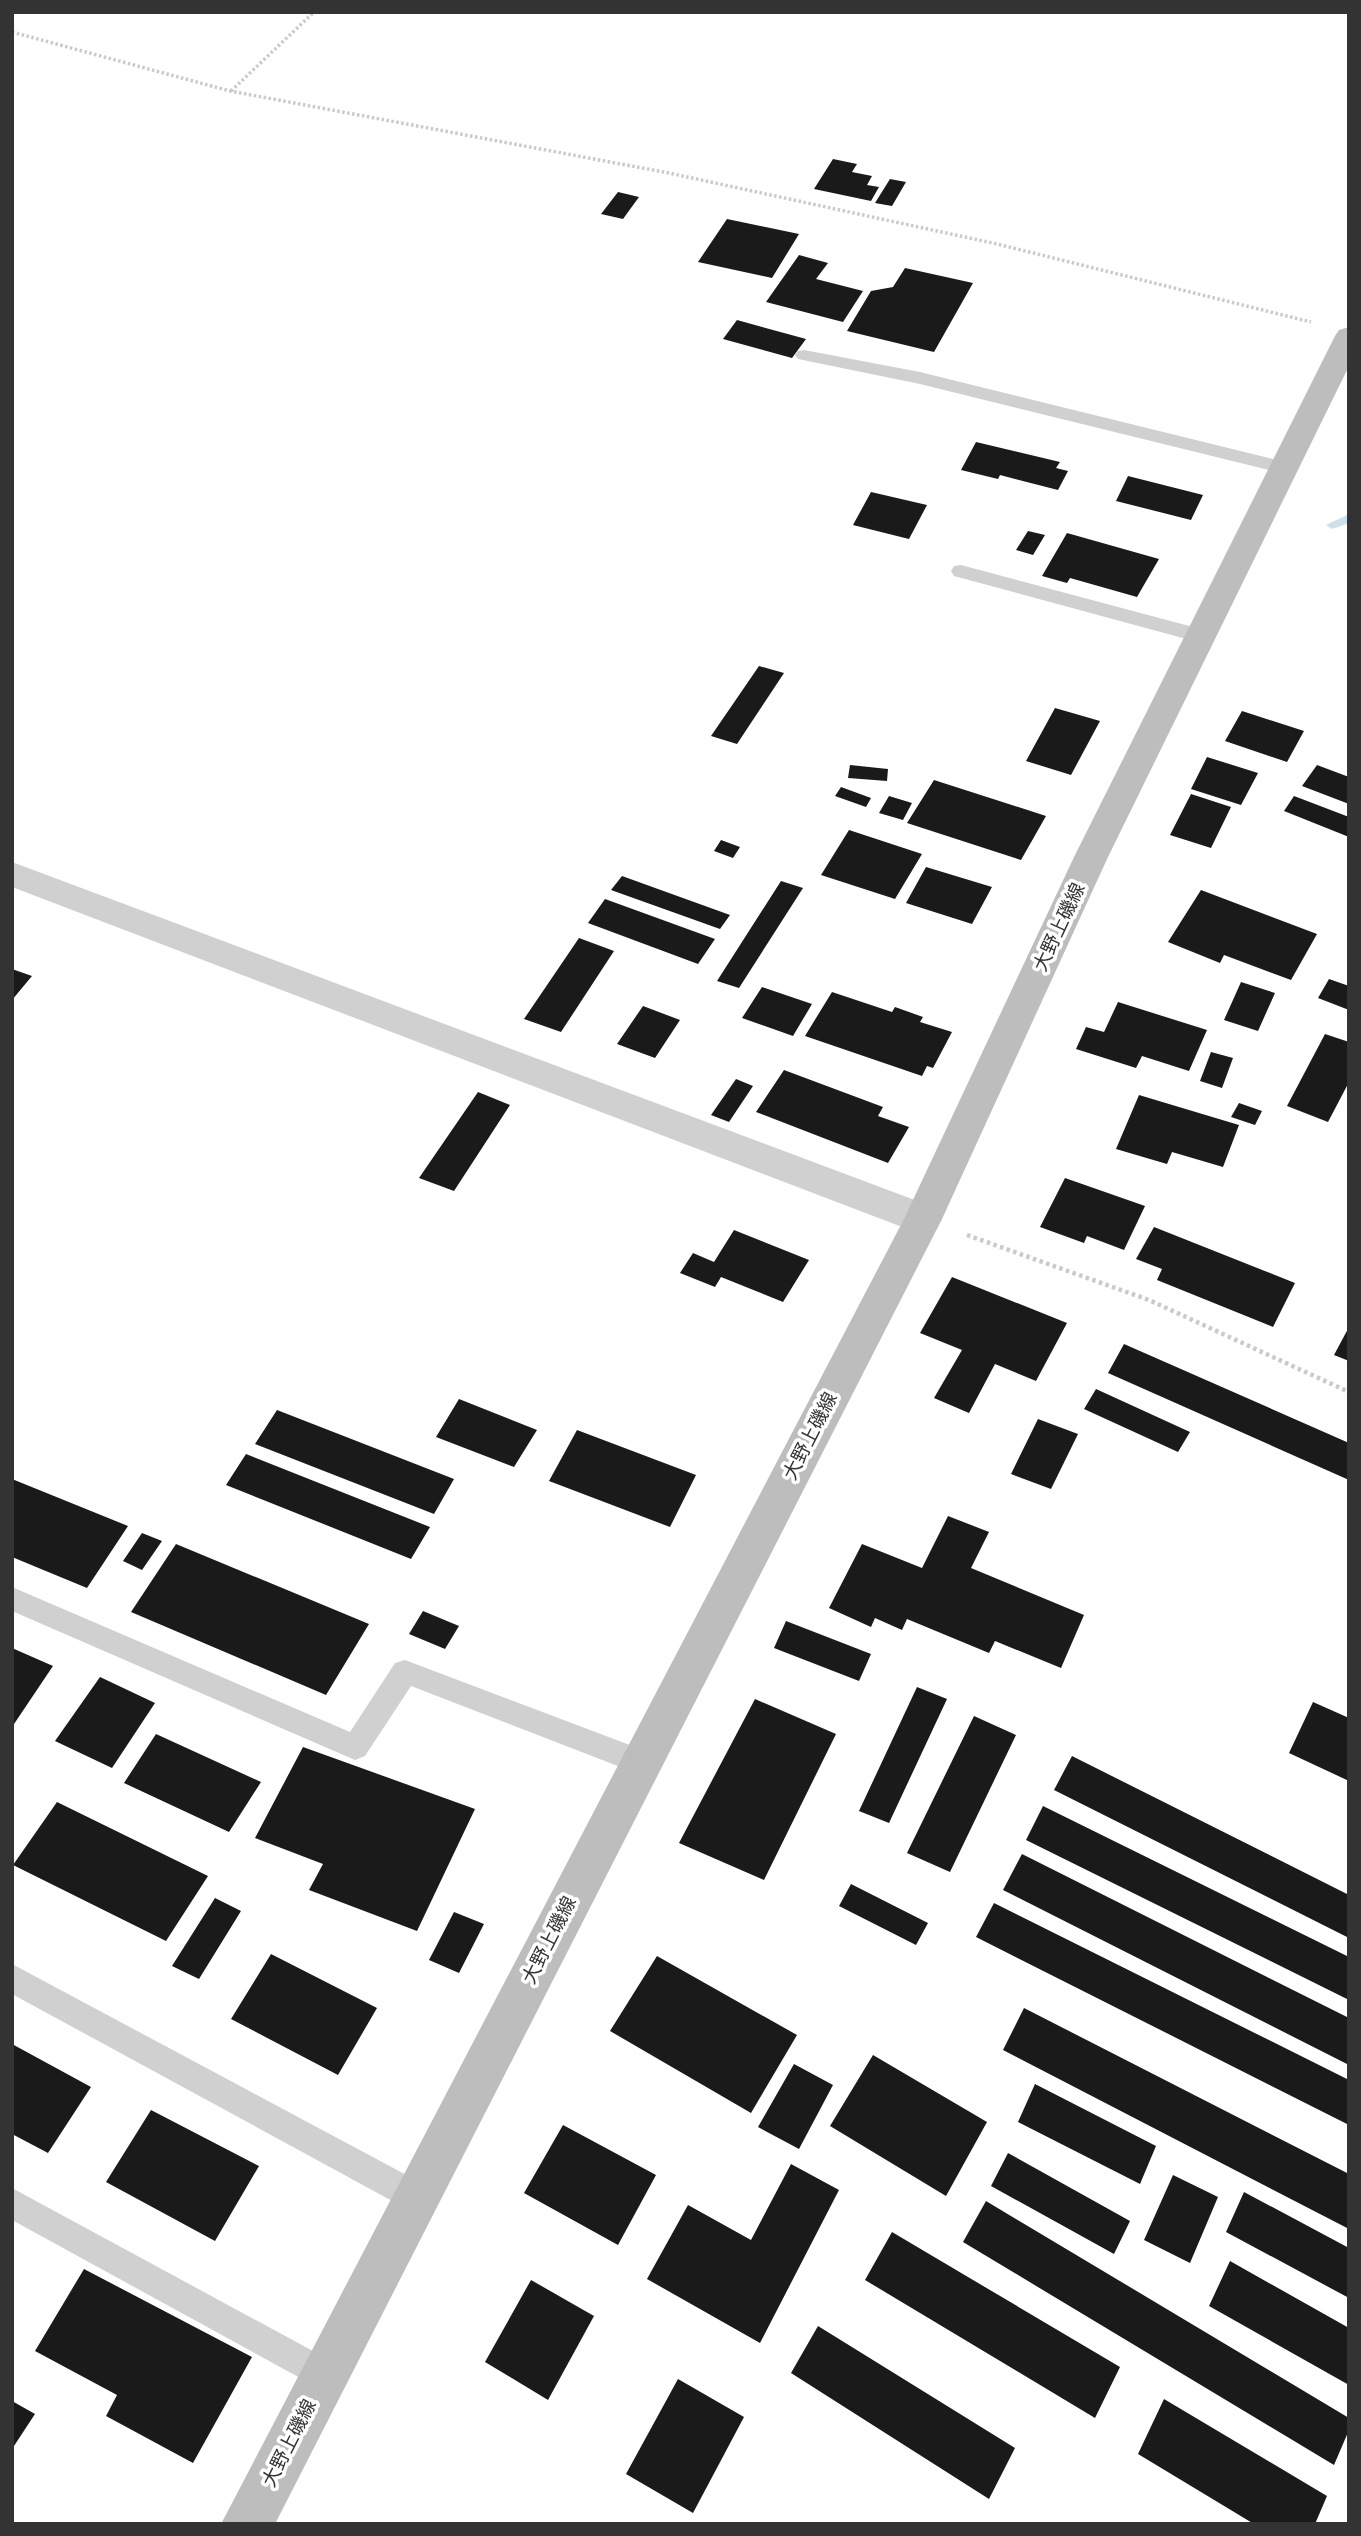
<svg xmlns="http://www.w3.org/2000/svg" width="1361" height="2536" font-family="Rubik,'Noto Sans JP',sans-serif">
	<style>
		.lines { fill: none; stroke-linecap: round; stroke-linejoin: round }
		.stream { fill: #cce1eb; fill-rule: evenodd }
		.building { fill: #1a1a1a }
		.path-far1 { stroke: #cacaca; stroke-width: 3.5; stroke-dasharray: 2.5 2.5; stroke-linecap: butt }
		.path { stroke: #cacaca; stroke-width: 4.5; stroke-dasharray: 3.5 3.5; stroke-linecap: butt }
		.lane { fill: #d0d0d0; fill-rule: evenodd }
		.street { fill: #d0d0d0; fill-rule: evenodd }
		.secondary { fill: #bdbdbd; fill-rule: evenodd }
		.labels { text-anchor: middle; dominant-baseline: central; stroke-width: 7; stroke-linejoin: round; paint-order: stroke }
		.street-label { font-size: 19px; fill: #333; stroke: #fff }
	</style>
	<rect width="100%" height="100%" fill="#fff"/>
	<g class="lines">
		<path class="stream" d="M1349,514V523L1332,529L1326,525Z"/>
	</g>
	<path class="building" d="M833,159L857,164L852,172L872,176L867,185L879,187L871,201L814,189Z
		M890,179L906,182L892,206L875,203Z
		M618,192L639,197L623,219L601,214Z
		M727,219L799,234L772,278L698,262Z
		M799,255L828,263L816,279L863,291L843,322L766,302Z
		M905,268L973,283L934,352L847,331L871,291L893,287Z
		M737,320L806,339L792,358L723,339Z
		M976,442L1060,462L1056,468L1068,471L1058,490L1000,475L998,479L961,470Z
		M1128,476L1203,495L1191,520L1116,501Z
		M871,492L927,505L909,539L853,525Z
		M1028,531L1045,535L1033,555L1016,550Z
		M1067,533L1159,559L1137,597L1070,578L1067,583L1042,576Z
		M759,666L784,673L737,744L711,736Z
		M1055,708L1100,721L1071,775L1026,761Z
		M1242,711L1304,731L1287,762L1225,741Z
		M1207,757L1258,773L1241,805L1191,789Z
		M850,765L888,769L887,781L848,778Z
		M1317,765L1349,777V804L1302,786Z
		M934,780L1046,816L1021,860L907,823Z
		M841,787L871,798L866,807L835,796Z
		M1191,794L1231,807L1211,848L1170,835Z
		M889,796L912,803L903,820L879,813Z
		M1294,796L1349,817V837L1284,811Z
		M849,830L922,854L895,899L821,875Z
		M721,840L740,847L733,858L714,851Z
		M926,867L992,887L972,924L906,903Z
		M622,876L730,915L720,929L611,890Z
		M781,881L803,888L739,988L717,981Z
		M1201,890L1317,934L1291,980L1224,955L1220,963L1168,942Z
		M605,899L715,939L698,964L588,923Z
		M579,938L614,951L561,1032L524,1019Z
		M12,969L32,976L12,1000Z
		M1329,979L1349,986V1010L1318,998Z
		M1241,982L1275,993L1258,1031L1224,1020Z
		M762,987L812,1004L793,1036L742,1018Z
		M832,992L892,1012L895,1007L923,1017L920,1022L952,1032L933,1068L927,1066L922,1076L805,1036Z
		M1118,1002L1207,1030L1189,1071L1142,1056L1136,1068L1076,1049L1086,1027L1104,1032Z
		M643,1006L680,1020L655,1058L617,1044Z
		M1325,1034L1349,1042V1082L1328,1122L1287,1106Z
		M1211,1052L1233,1058L1222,1088L1200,1081Z
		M784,1070L883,1107L878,1116L909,1127L888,1163L756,1112Z
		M736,1079L753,1086L729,1122L711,1115Z
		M478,1092L510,1105L454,1191L419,1178Z
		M1139,1095L1239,1125L1223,1167L1172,1152L1167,1164L1116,1149Z
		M1239,1103L1262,1111L1255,1125L1231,1117Z
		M1065,1178L1145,1206L1124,1250L1087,1236L1084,1243L1040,1227Z
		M1154,1227L1295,1283L1273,1327L1157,1280L1162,1269L1136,1259Z
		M734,1230L809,1260L783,1302L721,1277L715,1287L680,1273L693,1253L714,1262Z
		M952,1277L1067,1323L1036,1381L995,1364L969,1413L934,1398L962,1350L920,1333Z
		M1349,1327V1361L1334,1355Z
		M1124,1344L1349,1443V1480L1108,1373Z
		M1096,1389L1190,1432L1178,1452L1084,1409Z
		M459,1399L537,1430L514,1467L436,1437Z
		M277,1410L454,1479L434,1514L255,1444Z
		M1038,1419L1078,1434L1051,1489L1011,1474Z
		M577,1430L696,1475L670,1527L549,1481Z
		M246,1454L430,1527L411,1559L226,1485Z
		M12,1479L128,1526L87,1588L12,1557Z
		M948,1516L989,1532L971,1568L1084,1615L1061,1668L995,1641L989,1653L907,1619L902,1630L875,1618L871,1627L829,1608L862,1544L922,1568Z
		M142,1533L162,1541L142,1570L123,1561Z
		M176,1544L369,1624L326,1695L131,1612Z
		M423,1611L459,1626L445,1649L409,1634Z
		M786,1621L871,1654L859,1681L774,1648Z
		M12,1648L53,1666L12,1727Z
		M100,1677L155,1703L112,1768L55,1741Z
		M917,1687L947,1699L889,1823L859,1811Z
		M755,1699L836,1734L764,1880L679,1843Z
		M1313,1702L1349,1718V1781L1289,1753Z
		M974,1716L1016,1735L950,1872L907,1853Z
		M156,1734L261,1782L229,1832L124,1783Z
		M303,1747L475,1809L417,1931L309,1890L323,1864L255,1838Z
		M1072,1756L1349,1895V1938L1054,1790Z
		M57,1802L208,1876L166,1941L13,1865Z
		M1043,1806L1349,1957V2000L1026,1840Z
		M1022,1854L1349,2018V2065L1003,1890Z
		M851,1884L928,1923L916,1945L839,1906Z
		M215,1898L241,1911L199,1979L172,1966Z
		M994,1903L1349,2080V2125L976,1937Z
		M454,1912L484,1924L459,1973L429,1960Z
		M271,1954L377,2008L338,2075L231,2019Z
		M657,1956L797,2035L751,2113L610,2031Z
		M1024,2008L1349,2174V2229L1003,2050Z
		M12,2044L91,2087L48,2153L12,2134Z
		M873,2055L987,2122L946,2196L830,2126Z
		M794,2064L833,2085L799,2149L758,2127Z
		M1035,2084L1156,2146L1140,2184L1018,2122Z
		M151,2110L259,2166L215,2241L106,2182Z
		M563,2125L656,2175L618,2245L524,2193Z
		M1008,2153L1130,2221L1114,2254L991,2186Z
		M791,2164L839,2190L760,2343L647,2279L688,2205L751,2240Z
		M1173,2175L1218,2197L1190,2263L1144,2240Z
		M1244,2192L1349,2248V2298L1226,2232Z
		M986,2201L1349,2418V2430L1334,2465L963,2242Z
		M892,2232L1120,2367L1095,2418L865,2280Z
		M1230,2261L1349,2328V2385L1209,2306Z
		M84,2269L252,2357L193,2463L106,2416L117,2395L35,2351Z
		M531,2280L594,2316L548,2400L485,2362Z
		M818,2326L1015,2448L989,2499L791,2373Z
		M678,2379L744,2417L693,2513L626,2474Z
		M1164,2399L1327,2496L1315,2524H1254L1138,2454Z
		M12,2401L35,2414L12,2449Z"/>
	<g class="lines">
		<path class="path-far1" d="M12,32L230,91L669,173L997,244L1311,322
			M231,91L314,12"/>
		<path class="path" d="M967,1235L1149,1300L1349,1392"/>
		<path class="lane" d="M804,350L920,372L1285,462L1295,468L1285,474L920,384L798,359L795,355L798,351Z
			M961,565L1208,631L1211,636L1208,641L1201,643L954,576L951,571L954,566Z
			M12,1587L350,1732L395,1663L405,1660L651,1753L655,1762L651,1771L641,1775L411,1686L365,1756L355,1760L12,1611Z
			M12,1964L427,2186L431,2197L427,2208L416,2212L405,2208L12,1994Z
			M12,2188L335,2363L340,2374L335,2385L324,2390L313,2385L12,2220Z"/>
		<path class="street" d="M12,862L936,1208L942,1219L936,1230L923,1234L910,1230L12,887Z"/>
		<path class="secondary" d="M1349,327V366L1108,857L942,1219L275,2524H221L904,1219L1074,857L1335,336L1339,330Z"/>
	</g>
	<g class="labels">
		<g class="street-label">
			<text transform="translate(1059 927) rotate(-65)">大野上磯線</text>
			<text transform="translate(810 1436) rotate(-63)">大野上磯線</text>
			<text transform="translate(549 1940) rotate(-63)">大野上磯線</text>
			<text transform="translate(289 2443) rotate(-63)">大野上磯線</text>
		</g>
	</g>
	<rect width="1361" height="2536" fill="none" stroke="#333333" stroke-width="28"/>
</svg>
